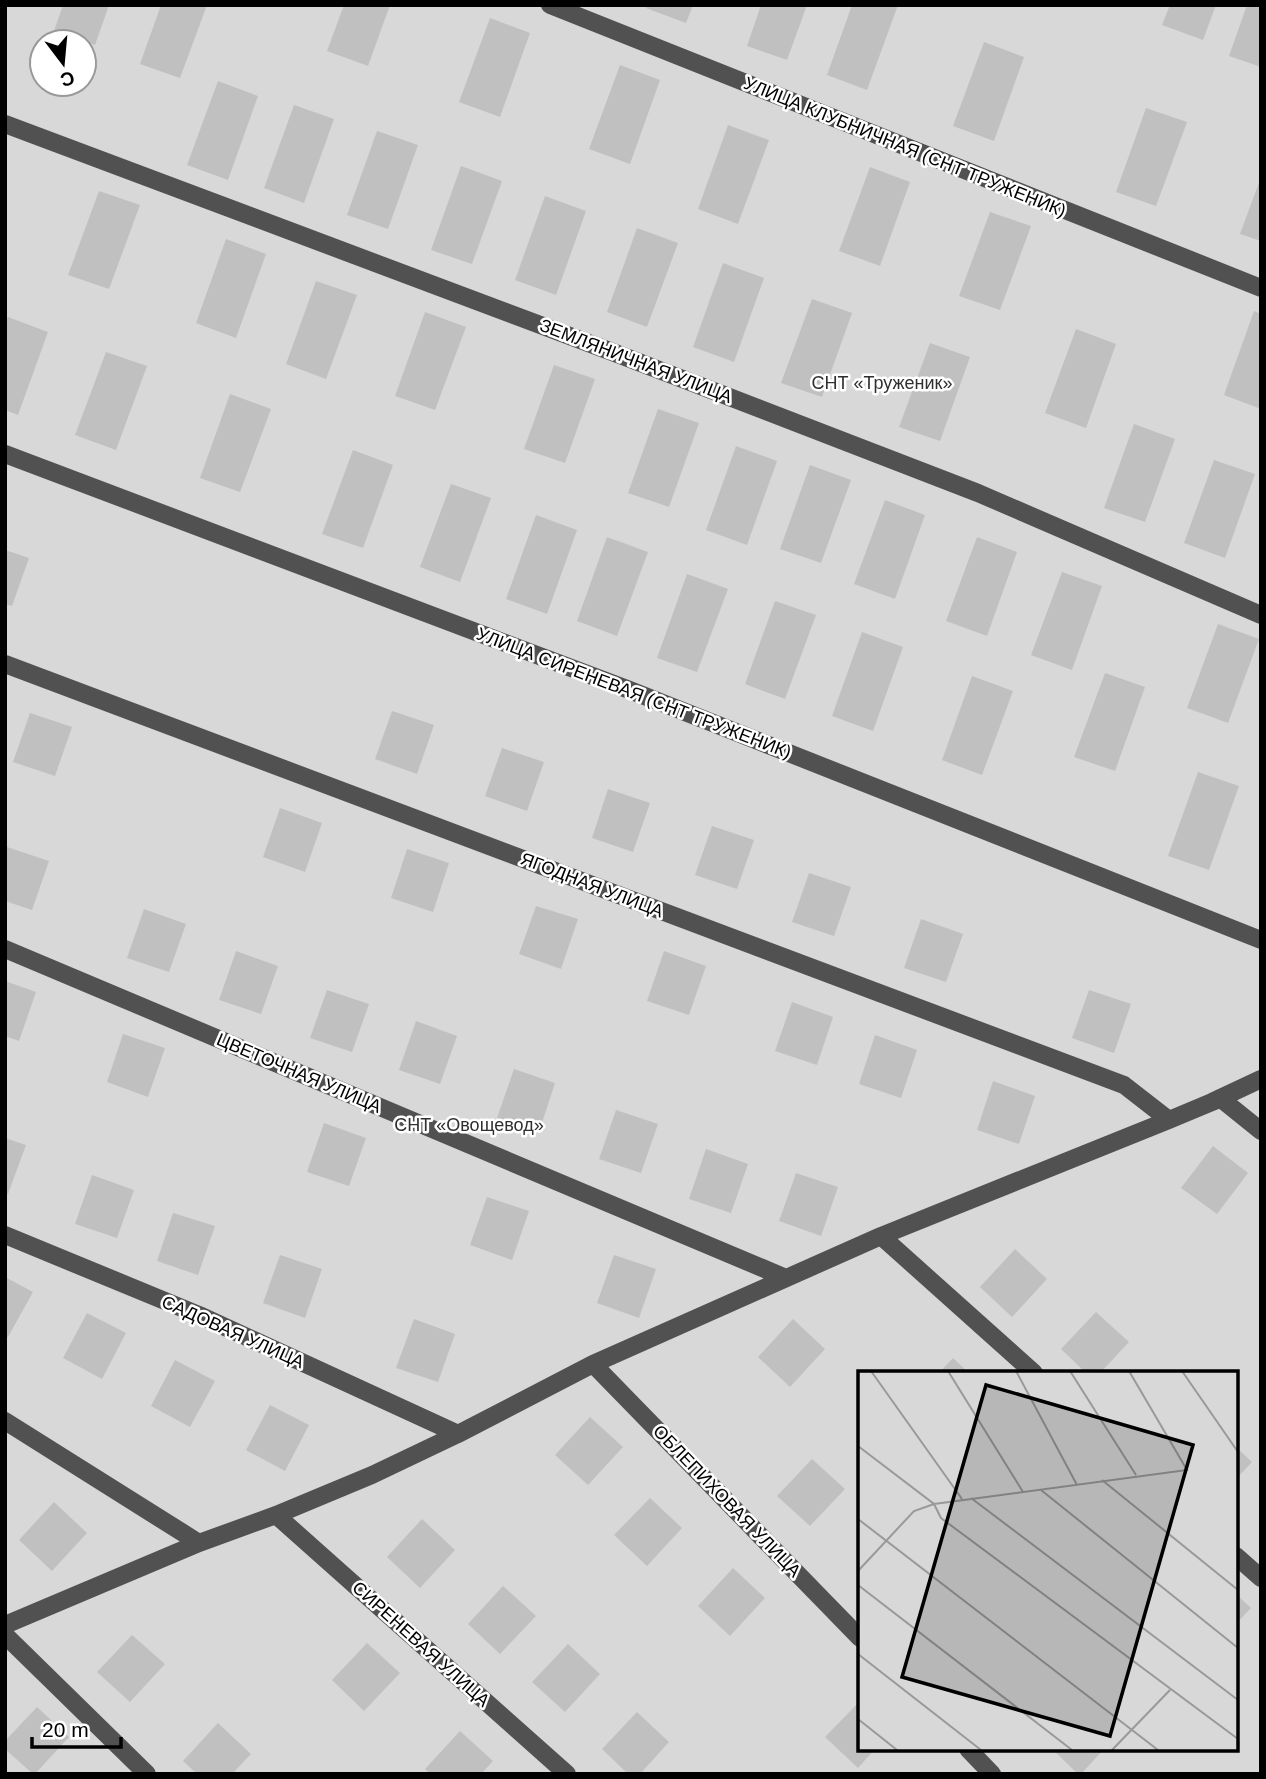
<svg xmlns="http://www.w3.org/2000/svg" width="1266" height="1779" font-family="Helvetica,sans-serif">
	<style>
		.green { fill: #d8d8d8; fill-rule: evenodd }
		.building { fill: #c0c0c0 }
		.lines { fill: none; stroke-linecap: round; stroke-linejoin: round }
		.minor { stroke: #515151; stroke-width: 18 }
		.labels { text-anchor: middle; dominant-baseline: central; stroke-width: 5; stroke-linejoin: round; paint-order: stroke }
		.street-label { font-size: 18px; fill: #000; stroke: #fff }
		.park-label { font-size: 18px; fill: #2f2f2f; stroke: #fff }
		.inset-road { fill: none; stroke: #999; stroke-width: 2 }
		.view { fill: #000; fill-opacity: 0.15; stroke: #000; stroke-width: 3.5 }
		.inset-edge { fill: none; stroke: #000; stroke-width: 3.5 }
	</style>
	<rect width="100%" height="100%" fill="#fff"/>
	<path class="green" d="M5,5H1261V1774H5ZM42,42H84V84H42ZM860,1373H1236V1749H860Z"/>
	<path class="building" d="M63,5H109L95,45L54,31Z
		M161,5H207L180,78L140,64Z
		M344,5H390L368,66L327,51Z
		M647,5H693L686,23L646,8Z
		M761,5H807L787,60L747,46Z
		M852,5H898L867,90L827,75Z
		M1170,5H1216L1203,40L1162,25Z
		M1247,5H1261V67L1229,56Z
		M490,18L530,33L500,117L459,102Z
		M984,42L1024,57L994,141L953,126Z
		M620,65L660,80L630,164L589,149Z
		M218,81L258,96L228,180L187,165Z
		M294,105L334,119L304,203L264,188Z
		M1146,108L1187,122L1156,206L1116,192Z
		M728,125L769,140L738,224L698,209Z
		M377,131L418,145L388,229L347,215Z
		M461,166L502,181L472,264L431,250Z
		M870,167L910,182L880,266L839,251Z
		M1261,177V241L1240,234Z
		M99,191L140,205L109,289L68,275Z
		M545,196L586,211L556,295L515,280Z
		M990,212L1031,226L1000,310L959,296Z
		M637,228L678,243L647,327L607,312Z
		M226,239L266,254L236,338L196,323Z
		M723,263L764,278L734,362L693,347Z
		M316,281L357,295L326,379L286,364Z
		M812,299L852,313L822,397L781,383Z
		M1254,311L1261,314V409L1224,395Z
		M425,312L466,327L435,410L395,396Z
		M8,317L48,332L18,415L5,410V324Z
		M1076,329L1116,344L1086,428L1045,413Z
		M930,343L970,357L940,441L899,427Z
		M106,352L147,366L116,450L75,435Z
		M554,365L595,379L565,463L524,449Z
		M230,394L271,409L240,492L200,478Z
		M658,409L699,423L669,507L628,493Z
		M1134,424L1175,439L1145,522L1104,508Z
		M736,446L777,461L747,545L706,530Z
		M353,450L393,465L363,548L322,534Z
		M1214,460L1255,474L1225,558L1184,543Z
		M810,465L851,480L821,563L780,549Z
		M451,484L491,498L460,582L420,567Z
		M885,500L925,515L895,599L854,584Z
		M536,515L577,530L547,614L506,599Z
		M607,537L648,552L617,636L577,621Z
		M977,537L1017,552L987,636L946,621Z
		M5,550L29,558L12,606L5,604Z
		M1062,572L1102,586L1072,670L1031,655Z
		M687,574L728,589L697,672L657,658Z
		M775,601L816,615L785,699L745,684Z
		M1218,624L1259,639L1228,723L1187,708Z
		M862,632L903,647L873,731L832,716Z
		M1105,673L1145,687L1115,771L1074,757Z
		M972,676L1013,691L982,775L942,760Z
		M392,711L434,725L417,774L375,759Z
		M30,713L72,727L55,776L13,762Z
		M502,748L544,762L527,811L485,796Z
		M1198,772L1239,786L1209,870L1168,856Z
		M608,789L650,803L633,852L592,838Z
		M280,808L322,823L305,872L263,857Z
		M712,826L754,840L737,889L695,875Z
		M7,847L49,861L32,910L5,901V851Z
		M407,849L449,863L433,912L391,898Z
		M809,873L851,887L834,936L792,922Z
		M536,906L578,919L561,969L519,954Z
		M144,909L186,924L169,972L127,958Z
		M921,919L963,934L946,982L904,968Z
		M236,951L278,966L261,1014L219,1000Z
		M664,951L706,966L689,1015L647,1001Z
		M5,981L36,992L19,1041L5,1036Z
		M327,990L369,1004L352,1052L310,1038Z
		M1089,990L1131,1004L1114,1053L1072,1038Z
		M792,1002L833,1017L817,1065L775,1051Z
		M416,1021L457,1036L440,1084L399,1070Z
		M123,1034L165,1048L148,1097L107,1082Z
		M875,1035L917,1050L901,1098L859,1084Z
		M514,1069L555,1083L539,1132L497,1118Z
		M993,1081L1035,1096L1019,1144L977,1130Z
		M616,1110L658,1124L641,1173L599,1159Z
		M324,1123L366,1138L349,1186L307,1172Z
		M5,1138L26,1145L8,1194L5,1193Z
		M1213,1146L1248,1173L1217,1214L1181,1188Z
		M706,1149L748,1164L731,1213L689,1199Z
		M796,1173L838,1187L821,1236L779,1221Z
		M92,1175L134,1190L117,1238L75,1224Z
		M487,1197L529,1211L512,1260L470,1245Z
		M173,1213L215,1226L198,1275L157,1261Z
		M1015,1249L1047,1279L1012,1317L980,1287Z
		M280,1255L322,1269L305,1318L263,1303Z
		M614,1255L656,1269L639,1318L597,1303Z
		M5,1277L33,1292L8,1337L5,1336Z
		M1096,1312L1129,1342L1100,1373H1086L1061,1349Z
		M87,1313L126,1333L102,1379L63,1358Z
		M414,1319L455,1334L438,1382L396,1368Z
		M793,1319L825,1349L790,1387L758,1357Z
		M953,1358L969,1373H939Z
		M175,1360L215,1381L190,1427L151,1406Z
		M270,1405L309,1425L285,1471L246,1450Z
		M590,1417L623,1447L588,1485L555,1455Z
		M1236,1447L1252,1462L1236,1479Z
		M812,1459L845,1489L810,1526L777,1496Z
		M650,1498L682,1528L647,1566L614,1535Z
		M54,1502L87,1533L52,1571L19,1540Z
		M422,1519L455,1550L420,1588L387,1557Z
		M733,1568L765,1598L730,1636L698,1606Z
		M503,1586L536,1616L500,1654L468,1624Z
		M1236,1594L1251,1608L1236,1624Z
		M132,1635L165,1664L130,1702L97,1672Z
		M367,1643L400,1673L364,1711L332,1680Z
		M568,1644L600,1674L565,1712L532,1682Z
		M860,1701V1749H875L858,1768L825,1737Z
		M37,1707L69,1737L35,1774H33L5,1749V1741Z
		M637,1712L669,1742L640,1774H628L602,1749Z
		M218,1723L251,1754L232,1774H197L183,1761Z
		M460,1731L493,1761L481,1774H430L425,1769Z
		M1052,1749H1104L1081,1774H1078Z"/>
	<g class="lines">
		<path class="minor" d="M550,5L1261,288
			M5,124L615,353L978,493L1261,615
			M5,454L627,689L1261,940
			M5,664L1124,1085L1169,1120
			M5,949L786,1278
			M1220,1098L1261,1131
			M5,1235L199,1315L458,1434
			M881,1236L1034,1373
			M593,1364L860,1638
			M5,1421L199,1543
			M276,1515L567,1774
			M1236,1556L1261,1578
			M5,1625L199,1543L276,1515L372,1475L458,1434L593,1364L881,1236L1169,1120L1212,1102L1261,1079
			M5,1635L147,1774
			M968,1749L992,1774"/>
	</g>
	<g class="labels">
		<g class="street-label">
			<text transform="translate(905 147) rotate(22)">УЛИЦА КЛУБНИЧНАЯ (СНТ ТРУЖЕНИК)</text>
			<text transform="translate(636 361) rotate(21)">ЗЕМЛЯНИЧНАЯ УЛИЦА</text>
			<text transform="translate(634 693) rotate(21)">УЛИЦА СИРЕНЕВАЯ (СНТ ТРУЖЕНИК)</text>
			<text transform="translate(592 885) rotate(21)">ЯГОДНАЯ УЛИЦА</text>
			<text transform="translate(299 1073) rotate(23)">ЦВЕТОЧНАЯ УЛИЦА</text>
			<text transform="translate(233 1332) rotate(24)">САДОВАЯ УЛИЦА</text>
			<text transform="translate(727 1501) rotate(46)">ОБЛЕПИХОВАЯ УЛИЦА</text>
			<text transform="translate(421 1644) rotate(42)">СИРЕНЕВАЯ УЛИЦА</text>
		</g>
		<g class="park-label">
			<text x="882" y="383">СНТ «Труженик»</text>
			<text x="469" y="1125">СНТ «Овощевод»</text>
		</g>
	</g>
	<g transform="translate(858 1371)">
		<rect width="380" height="380" fill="#fff"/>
		<path d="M0,0H380V379H0Z" fill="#d8d8d8"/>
		<path class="inset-road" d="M13,0L104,128M90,0L165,121M158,0L219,114M212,0L278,104M324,0L380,81M0,75L76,133L83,147L380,368M244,109L380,219M183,119L380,277M113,127L380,329M0,148L300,379M0,200L56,140L76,133L329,99L271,0M0,214L214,379M0,283L123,379M0,348L39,379M254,379L312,319"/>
		<path class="view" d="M128,14L335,74L252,365L44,306Z"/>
		<rect width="380" height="380" class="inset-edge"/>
	</g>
	<rect width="1266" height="1779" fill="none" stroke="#000000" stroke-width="14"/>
	<g transform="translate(63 63) rotate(164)"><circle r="33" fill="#ffffff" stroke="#999999" stroke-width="2"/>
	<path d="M0-5L12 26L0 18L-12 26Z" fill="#000000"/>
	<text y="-10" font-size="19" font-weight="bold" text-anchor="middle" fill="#000000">С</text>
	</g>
	<path d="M32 1737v10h89v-10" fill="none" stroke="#000000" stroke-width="3.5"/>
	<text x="42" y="1737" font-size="21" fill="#000000" stroke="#ffffff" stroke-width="5" paint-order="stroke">20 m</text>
</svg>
